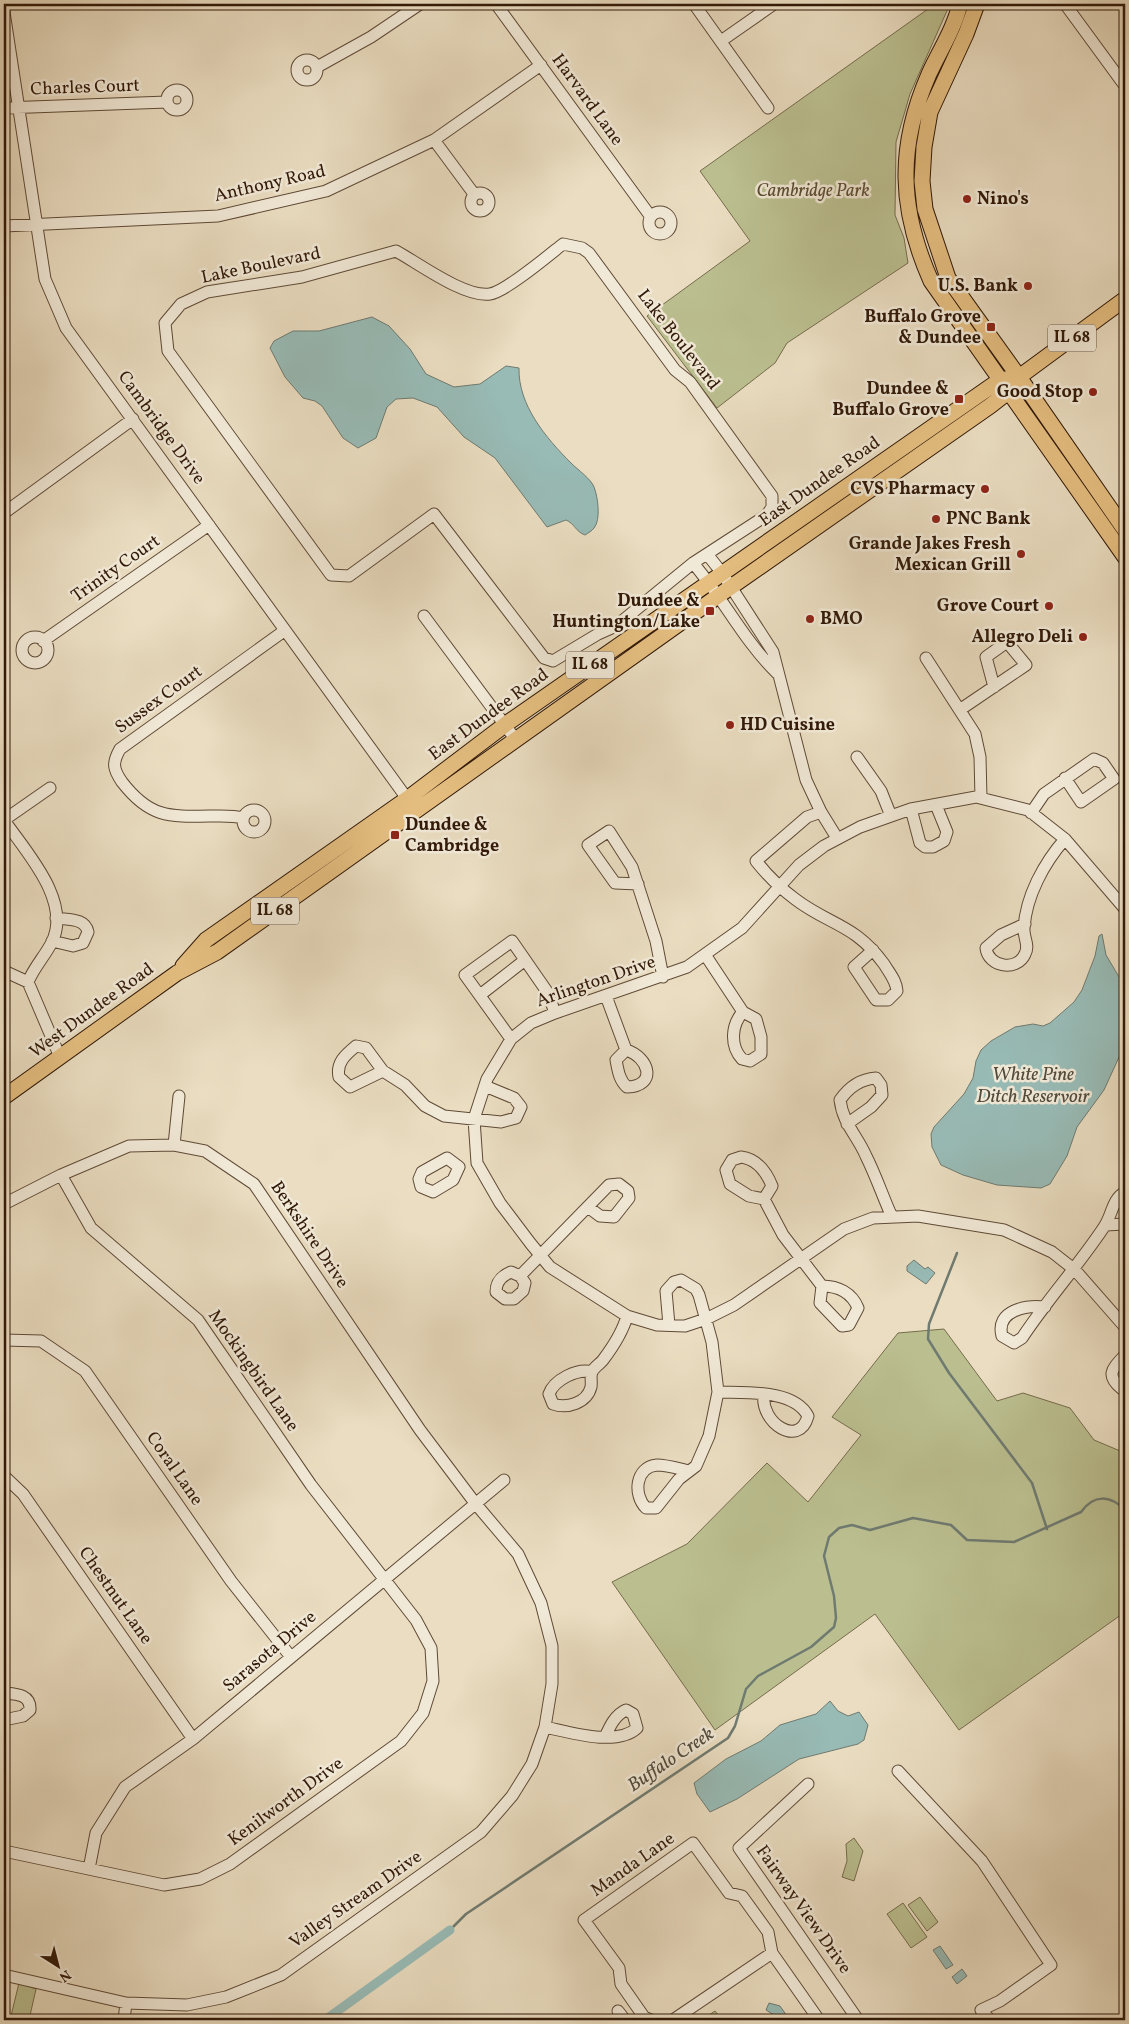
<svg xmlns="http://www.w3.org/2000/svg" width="1129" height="2024" font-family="Vollkorn,serif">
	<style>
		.green { fill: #bbbf90; stroke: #766c4c }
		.water { fill: #98bbb6; stroke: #6f7a70 }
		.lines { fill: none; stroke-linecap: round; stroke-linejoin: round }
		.stream { stroke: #6f7a70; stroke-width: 2.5 }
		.canal { stroke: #98bbb6; stroke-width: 9 }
		.minor-casing { stroke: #5f4a36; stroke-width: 13 }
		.major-casing { stroke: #311908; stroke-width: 17 }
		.minor { stroke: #f1e9d7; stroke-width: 11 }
		.major { stroke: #e5be80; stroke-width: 15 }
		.poi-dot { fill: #8f2418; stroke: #f1e9d7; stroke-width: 2 }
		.labels { text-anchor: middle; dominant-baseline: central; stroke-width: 5; stroke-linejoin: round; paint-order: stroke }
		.shield { fill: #f1e9d7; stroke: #6b5746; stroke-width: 1 }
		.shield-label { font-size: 16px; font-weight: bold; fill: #311908 }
		.street-label { font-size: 18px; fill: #311908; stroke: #f1e9d7 }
		.park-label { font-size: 18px; font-style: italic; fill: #5a4b31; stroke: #f1e9d7 }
		.poi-label { font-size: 18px; font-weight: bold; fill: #311908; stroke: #f1e9d7; text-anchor: end }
		.water-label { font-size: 19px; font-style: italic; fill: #504a3c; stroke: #f1e9d7 }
	</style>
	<rect width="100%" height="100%" fill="#eaddc1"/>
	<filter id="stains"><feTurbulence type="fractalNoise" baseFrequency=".004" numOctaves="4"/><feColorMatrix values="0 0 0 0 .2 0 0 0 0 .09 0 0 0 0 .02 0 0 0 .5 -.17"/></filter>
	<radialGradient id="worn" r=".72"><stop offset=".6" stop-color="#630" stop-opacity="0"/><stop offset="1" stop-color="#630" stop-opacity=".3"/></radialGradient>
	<path class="green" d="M935,4H950L910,94L896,142L895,215L904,238L908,263L787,343L775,363L717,408L647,316L750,241L700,171Z
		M944,1329L997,1401L1023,1393L1070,1408L1094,1440L1125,1453V1612L959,1730L875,1614L715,1730L612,1582L687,1544L767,1463L808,1502L861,1435L832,1417L898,1333Z
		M854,1838L863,1851L854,1881L842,1877L847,1861L846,1844Z
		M920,1897L938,1922L927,1931L908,1905Z
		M903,1903L927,1937L911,1948L887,1914Z
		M19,1983L36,1989L29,2020H10Z
		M715,2011L722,2020H702Z"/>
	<path class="water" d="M372,317L389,326L410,349L426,374L454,387L480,384L506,366L519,368C518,405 546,438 571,463C578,470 591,479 594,487C598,497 601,520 594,528C592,531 588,533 585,535C576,532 574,523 566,520L547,527L495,458L464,437L437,407L413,398L396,399L387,407L376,438L358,448L343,438L322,406L315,401L303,398L285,377L270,348L274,341L293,331H319Z
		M1102,934L1106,955L1125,987V1044L1104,1090L1077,1127L1067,1156L1050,1184L1041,1188L997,1185L963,1175L941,1165L932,1147L931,1134L934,1127L964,1094L973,1078L976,1061L981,1050L991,1041L1015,1027L1033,1024L1043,1026L1050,1023L1074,1002L1082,990L1095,956L1099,936Z
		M914,1260L925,1269L928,1267L935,1273L926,1284L907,1271V1266Z
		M830,1701L838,1711L848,1716L859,1712L868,1725L864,1740L858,1744L799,1759L737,1799L710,1812L697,1794L694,1783L726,1759L761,1741L780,1725L816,1714Z
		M940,1946L953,1965L946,1969L933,1950Z
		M962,1969L967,1976L957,1984L952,1977Z
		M769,2003L780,2006L789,2019L778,2020L774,2015L766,2010Z"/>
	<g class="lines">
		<path class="stream" d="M957,1253L929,1324L928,1339L949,1373L1032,1483L1047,1529
			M1125,1535C1119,1546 1120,1553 1125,1564
			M450,1930L466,1914L728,1738L735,1726L746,1689L758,1676L811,1647L834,1627L836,1618L834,1596L824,1556L829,1537L839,1528L852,1525L870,1530L913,1518L951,1525L967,1540L1014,1542L1081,1512C1094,1494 1110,1495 1125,1510"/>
		<path class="canal" d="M325,2020L450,1930"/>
		<defs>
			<path id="minor" d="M496,4L651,217
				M694,4L768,108
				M1065,4L1125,86
				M4,12L45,279L66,328L411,804
				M721,41L774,4
				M297 70a10 10 0 1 1 20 0a10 10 0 1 1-20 0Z
				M317,67L371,37L420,4
				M167 100a10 10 0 1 1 20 0a10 10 0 1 1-20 0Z
				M4,108L167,102
				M434,140L474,194
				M471 202a9 9 0 1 1 18 0a9 9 0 1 1-18 0Z
				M649 223a11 11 0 1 1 22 0a11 11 0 1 1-22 0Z
				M4,226L218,216L326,191L434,140L541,65
				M563,244L582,248L589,253L675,370L690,382L772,496V507L767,515L693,563L616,626L598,634L553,661L544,658L434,514L349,576L331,575L168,351L165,323L181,304L207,292L302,277L396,251C418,263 465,298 490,294C505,292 549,255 563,244Z
				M4,513L133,419
				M707,554L722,573L773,652L806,780L821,812L837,838
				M693,563C723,598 744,641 777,673
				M424,616L516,740
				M22 650a13 13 0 1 1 26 0a13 13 0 1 1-26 0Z
				M43,641L209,525
				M926,658L975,734L980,757L981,798
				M961,709L1026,665L1007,642L986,657L994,687
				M857,757L881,791L891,816
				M911,809L920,843L925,847H933L944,841L947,832L936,805
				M243 821a11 11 0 1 1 22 0a11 11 0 1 1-22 0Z
				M821,812L807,817L756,861C767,875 780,888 795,899C829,925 855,924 884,964C890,974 896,980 897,991L888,1000H876L854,967L873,950
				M1031,813L1044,794L1094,759L1103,763L1114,779L1081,802L1065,778
				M243,818C232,815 221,816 209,816C168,817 149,817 122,782C113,769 112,763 120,749L284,631
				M4,820C26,852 72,901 52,942C45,956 34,967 28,982L60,1057
				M4,820L50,788
				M638,884L615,883L588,845L609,831L632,867L656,941L663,977
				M1125,909L1065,839L1028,810L976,797L911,809L891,816L860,827L824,846L799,865L742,928L687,967L555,1013L531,1023L511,1039L487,1079L474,1119L477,1163L500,1203L531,1244L550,1267L627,1316L657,1325L685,1326L706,1319L734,1305L844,1229L873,1218L918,1216L1004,1230L1052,1252L1075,1270L1125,1327
				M1025,924L1001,935L986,948C988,967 1017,972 1025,954C1030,945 1023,937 1024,928C1026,896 1044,863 1065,839
				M52,941L73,946L83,943L88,932C85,918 69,920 56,918
				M706,956L743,1012L756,1019L761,1037V1054L750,1061L742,1059C730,1046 731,1025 743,1012
				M4,971L28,982
				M480,995L525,960
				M606,996L626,1050
				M511,1039L465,975L512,941L548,993L555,1013
				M626,1050C649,1057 658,1086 627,1087C619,1080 618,1070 616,1060Z
				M383,1071L350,1087L339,1077C336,1063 345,1055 356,1046L366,1048L383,1071L405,1085L425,1106L444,1116L501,1122L516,1118L521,1107L514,1098L485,1086
				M847,1124L871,1107L882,1095L881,1085L876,1078C861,1079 849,1087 840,1100C843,1124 857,1135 866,1156C876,1176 883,1197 892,1217
				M174,1145L179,1096
				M741,1157C757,1159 766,1171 772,1186L764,1199L749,1196L730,1184L726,1170L732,1160Z
				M447,1158L459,1167L453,1180L433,1192L421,1187L419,1179L422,1172Z
				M764,1199L783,1235L822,1286L820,1303L842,1326L849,1325L858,1308C852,1293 838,1286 822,1286
				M4,1204L61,1175L129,1146L174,1145L205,1151L254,1184L420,1430L475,1503L518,1554L541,1603L552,1646V1684L545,1727
				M1106,1225L1125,1224
				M511,1272L520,1276L525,1283L523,1291L514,1299H505L496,1292C496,1281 502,1276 511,1272Z
				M520,1276L609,1185L619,1184L628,1191L629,1198L614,1217L600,1216L588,1207
				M1045,1307C1027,1305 995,1310 1002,1336L1014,1343L1022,1338C1047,1300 1078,1266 1104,1227C1112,1216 1112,1199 1125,1192
				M669,1325L666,1291L674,1282L681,1280L696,1289L699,1295L712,1342L718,1392L709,1436L696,1466L679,1479L656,1508H646C633,1495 635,1467 657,1465C667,1465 680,1469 689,1471
				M4,1340L41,1341L85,1371L231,1581L291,1657
				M1125,1355C1112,1369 1105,1375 1122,1389H1125
				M592,1372C577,1368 554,1380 549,1394L553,1404C567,1409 587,1403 591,1387C592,1382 590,1376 592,1372C594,1367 600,1364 603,1360C612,1348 623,1331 627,1316
				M718,1392C746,1393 794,1389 808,1416C799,1449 760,1422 764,1395
				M4,1476L23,1494L193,1739
				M4,1693C16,1694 31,1694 30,1710L23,1716L4,1720
				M898,1771L982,1861L1051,1965L1000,2001L981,2010L990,2020
				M808,1784L739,1848L858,2020
				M4,1851L164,1885L200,1879L230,1864L401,1741L423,1713L433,1681L431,1648L416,1620L311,1485L198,1320L91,1228L61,1175
				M89,1869L96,1833L125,1787L193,1739L504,1480
				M4,1975L126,2003L187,2005L226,1997L281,1975L481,1832L512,1796L532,1764L545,1727C569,1732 617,1747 637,1728L633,1714L626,1710C615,1715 610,1726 605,1737
				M618,2011L625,2020
				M124,2020L126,2003
				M651,2020L644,2017L621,1984L619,1968L584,1920L693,1843L729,1893L742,1896L768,1932L772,1953L819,2020
				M673,2020L772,1953"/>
			<path id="major" d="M960,4C954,29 940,50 929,74C897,147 899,209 931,281L1125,557
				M977,4L966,34L930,112L924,147L922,181L925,209L948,278L1019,377L1125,530
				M183,966L206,940L407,799L506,724L1000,380L1019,377
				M4,1097L177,973L217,952L718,596L990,406L1008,392L1019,377L1125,299"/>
		</defs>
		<use href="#minor" class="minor-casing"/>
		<use href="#major" class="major-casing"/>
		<use href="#minor" class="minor"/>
		<use href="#major" class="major"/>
	</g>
	<g class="poi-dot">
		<circle cx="967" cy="199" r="5"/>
		<circle cx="1028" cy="286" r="5"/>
		<rect x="986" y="322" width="10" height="10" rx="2.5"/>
		<circle cx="1093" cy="392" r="5"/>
		<rect x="954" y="394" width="10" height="10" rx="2.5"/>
		<circle cx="985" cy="489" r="5"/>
		<circle cx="936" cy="519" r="5"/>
		<circle cx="1021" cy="554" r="5"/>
		<circle cx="1049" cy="606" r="5"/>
		<rect x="705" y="606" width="10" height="10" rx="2.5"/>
		<circle cx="810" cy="619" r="5"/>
		<circle cx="1083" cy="637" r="5"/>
		<circle cx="730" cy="725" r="5"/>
		<rect x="390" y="830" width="10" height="10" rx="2.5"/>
	</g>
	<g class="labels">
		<g class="shield">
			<rect x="1048" y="324.5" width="48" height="27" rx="4"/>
			<rect x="566" y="651.5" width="48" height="27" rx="4"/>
			<rect x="251" y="897.5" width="48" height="27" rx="4"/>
		</g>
		<g class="shield-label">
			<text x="1072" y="338">IL 68</text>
			<text x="590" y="665">IL 68</text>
			<text x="275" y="911">IL 68</text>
		</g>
		<g class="street-label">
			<text transform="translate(85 88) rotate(-2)">Charles Court</text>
			<text transform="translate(587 100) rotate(54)">Harvard Lane</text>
			<text transform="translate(270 184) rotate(-13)">Anthony Road</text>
			<text transform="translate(261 266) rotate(-12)">Lake Boulevard</text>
			<text transform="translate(678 340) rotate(52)">Lake Boulevard</text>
			<text transform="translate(161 428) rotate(54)">Cambridge Drive</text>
			<text transform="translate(820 482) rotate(-35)">East Dundee Road</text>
			<text transform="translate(116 569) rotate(-35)">Trinity Court</text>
			<text transform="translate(159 700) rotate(-36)">Sussex Court</text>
			<text transform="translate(489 715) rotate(-36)">East Dundee Road</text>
			<text transform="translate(596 982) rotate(-19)">Arlington Drive</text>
			<text transform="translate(92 1011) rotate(-36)">West Dundee Road</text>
			<text transform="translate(309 1235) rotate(56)">Berkshire Drive</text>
			<text transform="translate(253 1371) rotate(55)">Mockingbird Lane</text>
			<text transform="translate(174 1469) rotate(55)">Coral Lane</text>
			<text transform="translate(115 1596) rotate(55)">Chestnut Lane</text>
			<text transform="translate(270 1652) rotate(-40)">Sarasota Drive</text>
			<text transform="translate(286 1802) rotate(-36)">Kenilworth Drive</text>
			<text transform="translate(633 1865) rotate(-35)">Manda Lane</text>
			<text transform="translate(356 1900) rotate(-35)">Valley Stream Drive</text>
			<text transform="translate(803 1910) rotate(55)">Fairway View Drive</text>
		</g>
		<g class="park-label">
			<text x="813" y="191">Cambridge Park</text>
		</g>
		<g class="poi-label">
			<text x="977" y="199" text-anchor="start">Nino's</text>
			<text x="1018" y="286">U.S. Bank</text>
			<text x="981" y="317">Buffalo Grove<tspan x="981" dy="21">&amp; Dundee</tspan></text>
			<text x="949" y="389">Dundee &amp;<tspan x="949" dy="21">Buffalo Grove</tspan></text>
			<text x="1083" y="392">Good Stop</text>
			<text x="975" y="489">CVS Pharmacy</text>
			<text x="946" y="519" text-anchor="start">PNC Bank</text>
			<text x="1011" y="544">Grande Jakes Fresh<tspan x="1011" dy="21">Mexican Grill</tspan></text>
			<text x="700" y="601">Dundee &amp;<tspan x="700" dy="21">Huntington/Lake</tspan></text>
			<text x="1039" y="606">Grove Court</text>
			<text x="820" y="619" text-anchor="start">BMO</text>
			<text x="1073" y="637">Allegro Deli</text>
			<text x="740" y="725" text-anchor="start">HD Cuisine</text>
			<text x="405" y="825" text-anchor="start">Dundee &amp;<tspan x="405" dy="21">Cambridge</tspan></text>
		</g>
		<g class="water-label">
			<text x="1033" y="1075">White Pine<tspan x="1033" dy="22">Ditch Reservoir</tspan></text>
			<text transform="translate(671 1760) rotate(-34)">Buffalo Creek</text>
		</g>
	</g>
	<rect width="1129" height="2024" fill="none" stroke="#eaddc1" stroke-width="20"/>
	<rect x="5" y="5" width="1119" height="2014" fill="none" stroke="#311908" stroke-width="2.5"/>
	<rect x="10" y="10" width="1109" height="2004" fill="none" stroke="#311908"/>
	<g transform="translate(58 1966) rotate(144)" stroke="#f1e9d7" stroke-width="4" paint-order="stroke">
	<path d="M0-4L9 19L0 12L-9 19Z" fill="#311908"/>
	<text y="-8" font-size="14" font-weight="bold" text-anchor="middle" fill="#311908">N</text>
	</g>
	<rect width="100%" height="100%" filter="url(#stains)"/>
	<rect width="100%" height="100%" fill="url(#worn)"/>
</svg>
